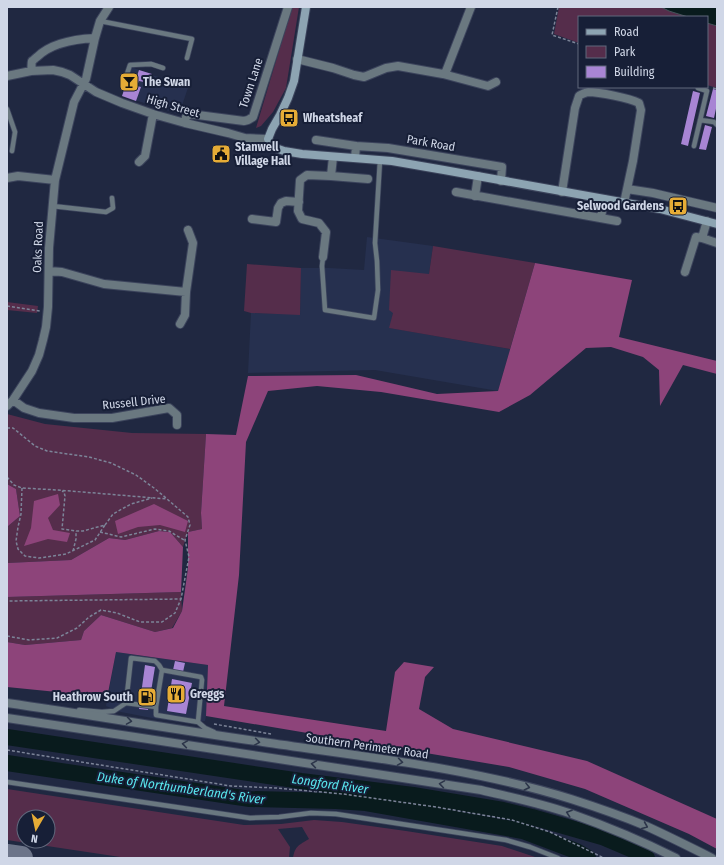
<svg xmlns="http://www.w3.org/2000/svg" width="724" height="865" font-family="'Fira Sans Condensed',sans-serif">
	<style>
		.built { fill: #26304f }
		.green { fill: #552d4b; fill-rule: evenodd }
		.forest { fill: #8d447a }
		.water { fill: #091b1d; stroke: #45535a }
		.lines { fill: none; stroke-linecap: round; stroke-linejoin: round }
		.river { stroke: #091b1d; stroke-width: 16 }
		.taxiway { stroke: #6c7489; stroke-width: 24 }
		.building { fill: #a885d4 }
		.service-casing { stroke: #3c445c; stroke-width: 6 }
		.minor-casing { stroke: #3c445c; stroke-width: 10 }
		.tertiary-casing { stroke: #3c445c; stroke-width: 10 }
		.secondary-casing { stroke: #3c445c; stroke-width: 10 }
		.path { stroke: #7c8498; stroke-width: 1.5; stroke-dasharray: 3 2; stroke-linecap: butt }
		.service { stroke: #6a7880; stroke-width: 4.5 }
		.minor { stroke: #6a7880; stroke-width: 8 }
		.tertiary { stroke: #6a7880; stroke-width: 8 }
		.secondary { stroke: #8da4b2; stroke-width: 8 }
		.oneway { stroke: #2c3549 }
		.labels { text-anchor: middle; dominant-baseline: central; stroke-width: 4; stroke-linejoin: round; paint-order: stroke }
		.poi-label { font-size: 12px; font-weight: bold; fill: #d0d7e7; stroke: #171f37; text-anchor: start }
		.street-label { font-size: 12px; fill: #d0d7e7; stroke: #171f37 }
		.water-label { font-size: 13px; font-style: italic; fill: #59e6ee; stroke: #171f37 }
	</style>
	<rect width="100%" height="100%" fill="#202841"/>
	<path class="built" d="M131,67L155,76L189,85L179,114L122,96Z
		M367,237L433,246L429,274L393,313L390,328L510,349L498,391L375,370L248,373L251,313L300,314L301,268H329L364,270Z
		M116,652L208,665L206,716L205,721L191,723L157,719L121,712L106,706Z"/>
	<path class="green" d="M292,7H299L286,88L273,112L261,126L256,128Z
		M559,7H661L669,11L688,17H579V43L554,34Z
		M707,23L717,26V88L707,85Z
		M433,246L535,263L510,349L389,328L393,313L389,310L391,270L429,274Z
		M247,264L301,268L300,315L251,313L244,311Z
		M7,302L38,306L37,313L7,310Z
		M7,414L45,424L132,433L206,434L201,513L202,529L188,532L183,547L170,532L159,531L125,540L109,538L71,560L7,563V527L20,516L16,489L7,484Z
		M181,592L182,611L172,628L155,632L101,615L84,631L81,640L25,645L7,642V597Z
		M7,789L244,825L281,824L314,820L342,822L406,831L502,846L538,858H293C295,846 299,845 309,839L302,827L278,829L290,847L289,858H127L7,840ZM24,817H48V841H24Z"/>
	<path class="forest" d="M535,263L632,280L619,337L717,361V374L683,365L660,406L659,370L643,357L611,347L586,348L530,395L499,412L381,392L317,386L268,391L246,442L239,575L224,706L386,731L395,672L404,662L434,667L425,677L419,709L453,729L587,761L717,819V849L689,834L585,789L509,767L206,716L208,665L116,652L108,693L77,694L7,687V642L25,645L81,640L84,631L101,615L155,632L173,628L182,611L188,568V532L202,529L201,513L206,434L236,435L248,376L356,375L437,394L498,391Z
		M7,484L16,489L20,516L7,527Z
		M58,494L60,505L48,518L53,530L70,533L67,542L48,539L24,546L31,528L34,501Z
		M154,504L188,521L185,532L160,525L138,527L118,534L115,521Z
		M159,531L170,532L183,547L181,592L7,597V563L71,560L109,538L125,540Z"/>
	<path class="water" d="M661,7H717V26L707,23V17H688L669,11Z"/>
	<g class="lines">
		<path class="river" d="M7,737L301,781L413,795L503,810L532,817L602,837L642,854L647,858
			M7,763L250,799L336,801L366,803L523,831L576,851L588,858"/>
		<path class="taxiway" d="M7,856L21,858"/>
	</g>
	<path class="building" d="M139,70L152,74L149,83L139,81L137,86L141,87L136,101L122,96L128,78L133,80L134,75L137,76Z
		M713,89L717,90V104L714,118L706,116Z
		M693,91L700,93L688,146L681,144Z
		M705,125L712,127L706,150L699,149Z
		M175,661L185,663L183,672L173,670Z
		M145,665L155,667L148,710L139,709Z
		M172,679L192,683L186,714L167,711Z"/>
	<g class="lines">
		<defs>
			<path id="service" d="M100,21L192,39L187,58
				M123,86L130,65L151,64L163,68
				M7,109L15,132L12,151
				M700,120L714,122L717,125
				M694,146L707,91L698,88
				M52,206L106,212L113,208L112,198
				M323,257L322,266L325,310L374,318L378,290L377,261L375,243L380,160
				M126,703L131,658L155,661L159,665L162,670
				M156,707L162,670L201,677L202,680L198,722
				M79,710L102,712L114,711L126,703L156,707V715L198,722L205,728L214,732
				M7,782L250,818L279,817L311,813L336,814L506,840L530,847L558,858"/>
			<path id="minor" d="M297,59L333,68L354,75L364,77L386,68L398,66L443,74L488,86L496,82
				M31,71C32,68 31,64 32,61C33,61 36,57 37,57C51,43 76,39 95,38
				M445,74L471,7
				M7,76L31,71L53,70L62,72L70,75L96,92L122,103L153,114L185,123L228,133L245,138L268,139
				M185,123L186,117L190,114L244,121L248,120L253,117L288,7
				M316,140L356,146
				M333,157L331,176L368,179
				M355,158L356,146L388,148L502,167L501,181
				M139,162L145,156L153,114
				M7,178L18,176L55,180
				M627,189L653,193L717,208
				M456,192L617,221
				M562,192L575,108L579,96C581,94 585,93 588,92C599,92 629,98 639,103L641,110L633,161L624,203
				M475,196L478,176
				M601,218L604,199
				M252,219L276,222L278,208L281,203L286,201L299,202
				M702,238L717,243
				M323,257L326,232L319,223L302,219L298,211L300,180L307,175L331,176
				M49,271L62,272L104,284L186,292
				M685,272L696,237L702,238L707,221
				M180,324L185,315L186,292L193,243L188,230
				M13,400L24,408L39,413L74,418H112L169,408L177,415V425
				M7,406L13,400L32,371L39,355L43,340L46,327L48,307L49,248L55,180L74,102L86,79L95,38L100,21L109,7"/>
			<path id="tertiary" d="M7,703C92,715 177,730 263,742C365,757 472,768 571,799C596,807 622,816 646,826C668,836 690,847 712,858
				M7,718L135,737L481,790C510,797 540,803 569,813C606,826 642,841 676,858"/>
			<path id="secondary" d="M306,7L294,81L288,98L280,115L272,129L268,139L273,147L284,151L302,154L392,161L444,170L660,209L717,224"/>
		</defs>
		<use href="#service" class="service-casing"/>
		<use href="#minor" class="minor-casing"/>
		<use href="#tertiary" class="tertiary-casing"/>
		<use href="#secondary" class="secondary-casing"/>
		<path class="path" d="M558,7L552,35L579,44
			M713,88L717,89
			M7,306L40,311
			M7,428H13L35,446L47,451L89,457L111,463L136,475L154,488L166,498
			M7,477L14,485L22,488L58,490L167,499L188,517L190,525L185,540L189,557L181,599L7,601
			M22,488L21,514L18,527L16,541L18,549L25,556L39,558L66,554L95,540L105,525L83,531H76L62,529L65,496L64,492L62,491
			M105,525L113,514L131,504L152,498
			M100,532L121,537L155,529L169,531L184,540
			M73,551L76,539V531
			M7,636L29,640L57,638L77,628L89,617L101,610L117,613L140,622H162L175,613L181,599
			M214,724L271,734
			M7,750L231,786L276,788L343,794L436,807L512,820L550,832L604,858"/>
		<use href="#service" class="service"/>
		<use href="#minor" class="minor"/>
		<use href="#tertiary" class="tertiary"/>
		<use href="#secondary" class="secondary"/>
	</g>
	<defs><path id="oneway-chevron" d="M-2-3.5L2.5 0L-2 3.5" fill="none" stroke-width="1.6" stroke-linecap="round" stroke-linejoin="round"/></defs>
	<g class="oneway">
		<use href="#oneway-chevron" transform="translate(129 721) rotate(9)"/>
		<use href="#oneway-chevron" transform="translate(257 742) rotate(9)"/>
		<use href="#oneway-chevron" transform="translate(185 744) rotate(-171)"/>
		<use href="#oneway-chevron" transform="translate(400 762) rotate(9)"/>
		<use href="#oneway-chevron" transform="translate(314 764) rotate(-171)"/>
		<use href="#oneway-chevron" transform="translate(442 784) rotate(-171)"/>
		<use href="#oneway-chevron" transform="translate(527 787) rotate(14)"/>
		<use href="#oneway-chevron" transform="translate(569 813) rotate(-161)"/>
		<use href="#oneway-chevron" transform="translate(645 826) rotate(23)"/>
	</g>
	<defs>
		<symbol id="bar-square" viewBox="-11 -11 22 22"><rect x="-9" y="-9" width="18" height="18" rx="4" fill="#e6ac36" stroke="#171f37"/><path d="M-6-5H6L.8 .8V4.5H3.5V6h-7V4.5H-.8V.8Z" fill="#111"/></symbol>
		<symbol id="bus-square" viewBox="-11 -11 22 22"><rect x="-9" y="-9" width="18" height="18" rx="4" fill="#e6ac36" stroke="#171f37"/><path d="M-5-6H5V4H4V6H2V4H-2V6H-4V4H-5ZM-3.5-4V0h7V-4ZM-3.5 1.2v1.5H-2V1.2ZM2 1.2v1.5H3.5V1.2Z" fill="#111"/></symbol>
		<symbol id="civic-square" viewBox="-11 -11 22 22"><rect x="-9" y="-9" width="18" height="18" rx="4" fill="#e6ac36" stroke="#171f37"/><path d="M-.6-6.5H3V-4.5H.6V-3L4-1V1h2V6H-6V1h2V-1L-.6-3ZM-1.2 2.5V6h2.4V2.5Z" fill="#111"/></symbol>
		<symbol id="restaurant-square" viewBox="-11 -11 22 22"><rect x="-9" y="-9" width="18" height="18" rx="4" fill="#e6ac36" stroke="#171f37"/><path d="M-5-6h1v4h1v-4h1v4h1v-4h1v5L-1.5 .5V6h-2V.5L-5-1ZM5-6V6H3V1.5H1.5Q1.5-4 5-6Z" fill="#111"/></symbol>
		<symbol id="fuel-square" viewBox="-11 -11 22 22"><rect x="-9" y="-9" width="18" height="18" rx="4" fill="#e6ac36" stroke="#171f37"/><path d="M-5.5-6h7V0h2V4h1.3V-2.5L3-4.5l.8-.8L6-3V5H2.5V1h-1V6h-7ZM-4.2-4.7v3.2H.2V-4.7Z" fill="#111"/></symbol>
	</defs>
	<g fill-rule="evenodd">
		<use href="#bar-square" x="118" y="71" width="22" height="22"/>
		<use href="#bus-square" x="278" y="107" width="22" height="22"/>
		<use href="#civic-square" x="210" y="143" width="22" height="22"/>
		<use href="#bus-square" x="667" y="195" width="22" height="22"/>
		<use href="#restaurant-square" x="165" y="683" width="22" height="22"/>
		<use href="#fuel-square" x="136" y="686" width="22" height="22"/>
	</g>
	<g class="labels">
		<g class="poi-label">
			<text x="143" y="82">The Swan</text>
			<text x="303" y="118">Wheatsheaf</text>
			<text x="235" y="147">Stanwell<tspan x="235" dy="14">Village Hall</tspan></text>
			<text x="664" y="206" text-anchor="end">Selwood Gardens</text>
			<text x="190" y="694">Greggs</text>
			<text x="133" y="697" text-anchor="end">Heathrow South</text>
		</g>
		<g class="street-label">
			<text transform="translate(251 83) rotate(-72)">Town Lane</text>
			<text transform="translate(173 106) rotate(16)">High Street</text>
			<text transform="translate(431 143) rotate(10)">Park Road</text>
			<text transform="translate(38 247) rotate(-88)">Oaks Road</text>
			<text transform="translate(134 402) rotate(-6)">Russell Drive</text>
			<text transform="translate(367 746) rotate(8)">Southern Perimeter Road</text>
		</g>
		<g class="water-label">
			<text transform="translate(330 784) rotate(8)">Longford River</text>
			<text transform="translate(181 788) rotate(8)">Duke of Northumberland's River</text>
		</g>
	</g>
	<rect width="724" height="865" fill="none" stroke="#d0d7e7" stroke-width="16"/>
	<rect x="578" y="16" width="130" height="72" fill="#171f37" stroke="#61697d"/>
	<rect x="586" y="29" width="20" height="6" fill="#8da4b2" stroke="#61697d"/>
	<text x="614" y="36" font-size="12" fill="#d0d7e7">Road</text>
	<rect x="586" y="46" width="20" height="12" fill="#552d4b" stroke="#61697d"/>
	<text x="614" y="56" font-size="12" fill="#d0d7e7">Park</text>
	<rect x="586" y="66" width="20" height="12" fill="#a885d4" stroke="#61697d"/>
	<text x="614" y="76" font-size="12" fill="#d0d7e7">Building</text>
	<g transform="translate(36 829) rotate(189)"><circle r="19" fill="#171f37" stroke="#61697d"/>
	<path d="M0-3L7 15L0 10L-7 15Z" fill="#e6ac36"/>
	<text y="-6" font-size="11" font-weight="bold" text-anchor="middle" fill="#d0d7e7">N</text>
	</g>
</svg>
